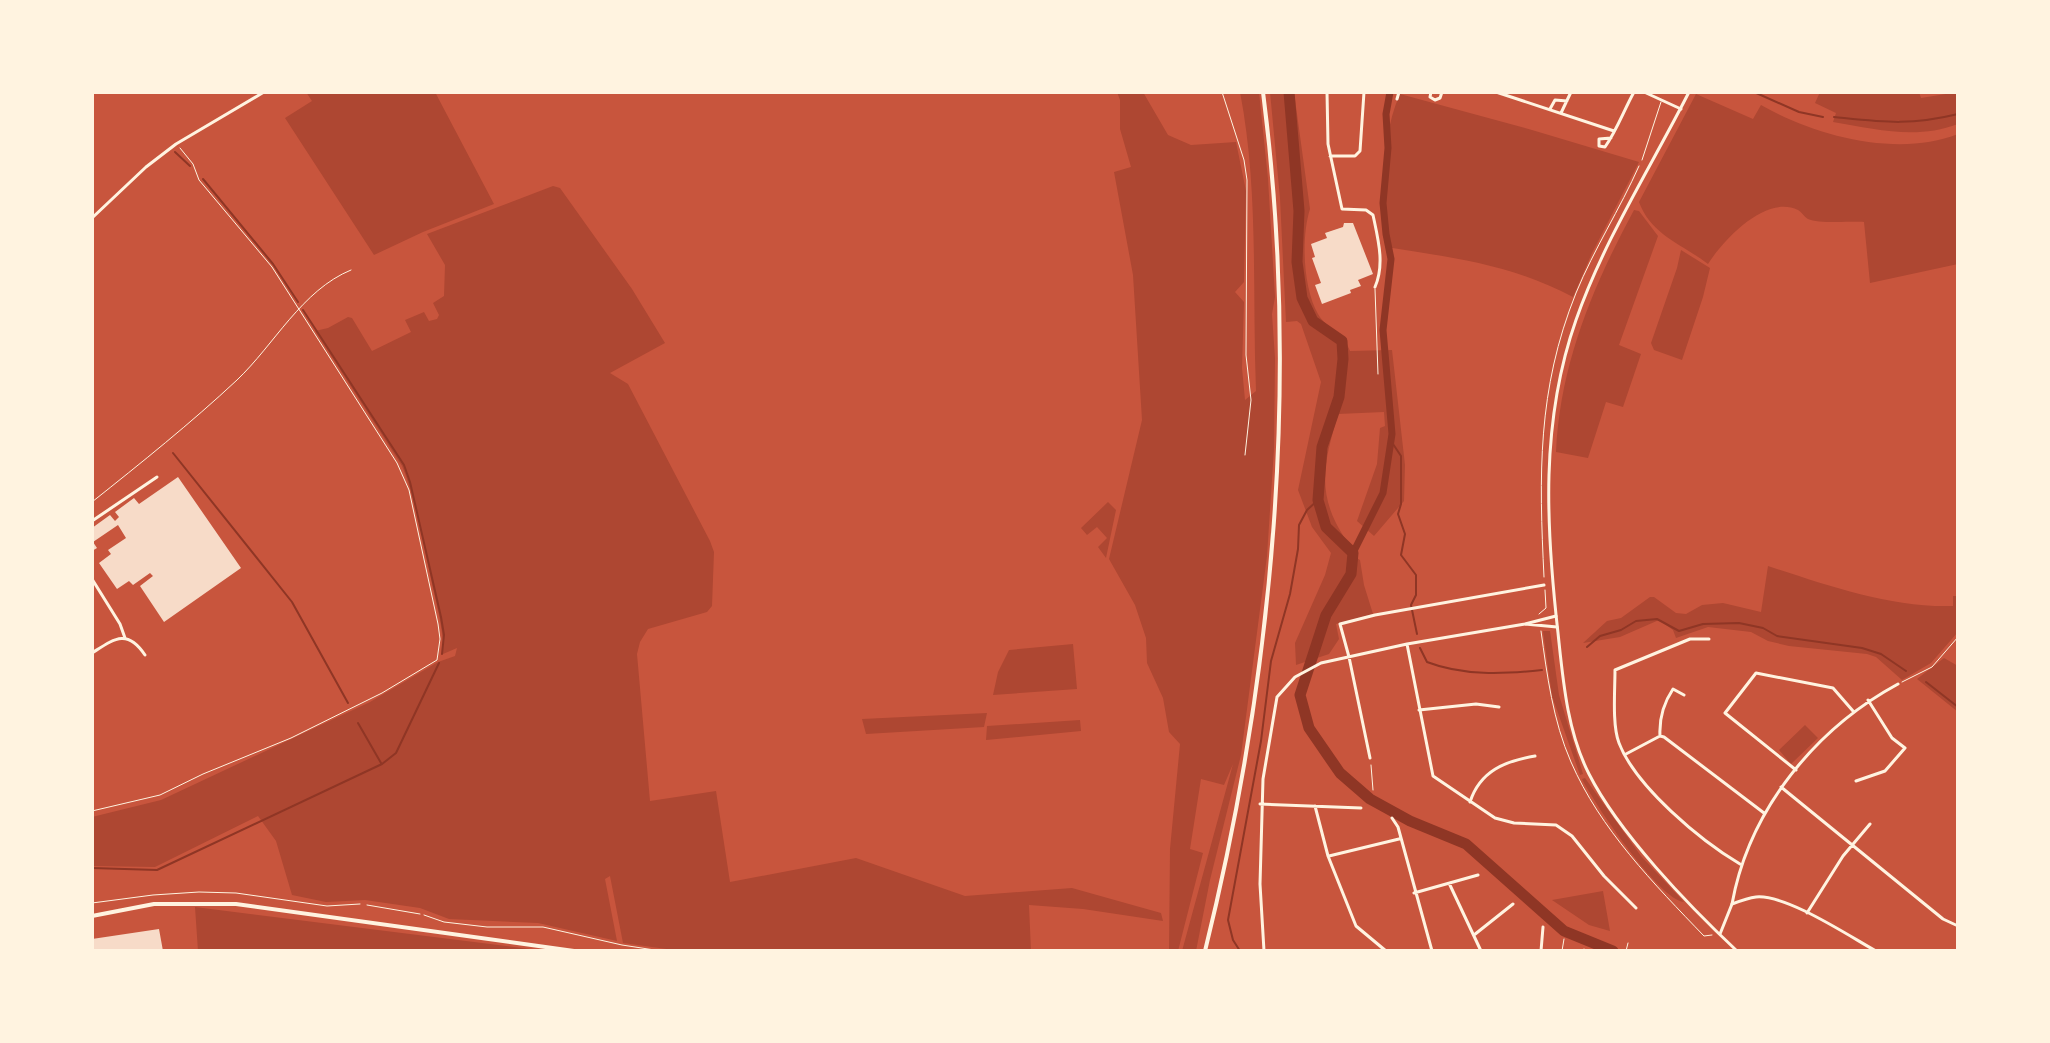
<svg xmlns="http://www.w3.org/2000/svg" width="2050" height="1043" font-family="'Sofia Sans Condensed',sans-serif">
	<style>
		.green { fill: #ae4732 }
		.lines { fill: none; stroke-linecap: round; stroke-linejoin: round }
		.stream { stroke: #8f3625; stroke-width: 2 }
		.canal { stroke: #8f3625; stroke-width: 7 }
		.river { stroke: #8f3625; stroke-width: 11 }
		.building { fill: #f7dbc8 }
		.path { stroke: #fff3e0; stroke-width: 1 }
		.service { stroke: #fff3e0; stroke-width: 1 }
		.minor { stroke: #fff3e0; stroke-width: 3 }
		.tertiary { stroke: #fff3e0; stroke-width: 3 }
		.secondary { stroke: #fff3e0; stroke-width: 4 }
		.trunk { stroke: #fff3e0; stroke-width: 4 }
	</style>
	<rect width="100%" height="100%" fill="#c8553d"/>
	<path class="green" d="M306,92H435L494,204L423,232L374,255L285,118L312,101Z
		M1117,92H1143L1168,135L1191,145L1236,142L1246,191L1244,282L1235,292L1244,302L1242,368L1245,400L1256,391C1252,291 1259,190 1240,92H1259L1268,179L1275,297L1272,314L1275,358L1274,449L1267,556L1241,755L1210,880L1196,951H1182L1233,764L1224,785L1201,779L1190,849L1203,853L1178,951H1169L1170,849L1180,744L1169,732L1163,698L1147,663L1146,638L1135,605L1109,559L1142,420L1133,275L1114,172L1131,167L1120,129V100Z
		M1270,92H1294L1310,209C1301,237 1303,288 1318,314C1327,330 1342,329 1350,351L1392,350L1405,465L1404,501L1374,536L1357,521L1377,464L1380,428L1385,426L1384,412L1338,414C1324,463 1315,494 1346,540L1344,550L1360,560L1364,585L1373,614L1336,624L1339,639L1329,654L1296,665L1295,643L1325,575L1331,553L1312,527L1298,490L1321,382L1301,324L1297,321L1286,322L1280,198Z
		M1820,92H1919L1921,98L1958,92V124C1916,140 1876,129 1833,122L1836,113L1815,103Z
		M1400,94L1532,130L1639,162L1592,253L1573,297C1510,264 1454,258 1386,247C1385,197 1379,140 1400,94Z
		M1696,94L1753,119L1761,105C1815,136 1898,158 1958,134V264L1870,283L1864,222C1851,221 1818,224 1808,219C1804,217 1802,212 1798,210C1766,194 1723,240 1708,264C1682,244 1651,235 1639,202Z
		M553,186L560,188L632,289L665,343L610,373L628,384L710,541L714,552L712,606L707,612L648,629L640,642L637,654L650,801L716,791L730,882L856,858L965,896L1072,888L1161,913L1163,921L1083,909L1029,905L1031,951H681L623,943L610,876L605,879L617,941L538,923L449,919L420,908L365,900L326,902L292,895L276,841L258,816L155,867L92,866V817L161,800L370,702L438,662L455,656L457,648L443,654C444,627 435,601 430,574C422,538 416,500 402,466L315,331L328,328L348,317L352,318L372,351L411,332L405,320L424,312L429,321L437,319L439,315L433,303L444,296L445,265L427,234Z
		M1634,210L1639,211L1658,236L1619,345L1641,354L1623,407L1606,402L1588,458L1556,452C1560,364 1593,286 1634,210Z
		M1681,250L1710,268L1703,297L1682,360L1654,350L1651,343L1677,268Z
		M1108,502L1116,510L1106,558L1098,547L1107,538L1097,527L1087,535L1081,528Z
		M1768,566C1827,585 1890,608 1953,606V596H1958V632L1931,663L1902,680L1876,657L1867,654L1789,646L1768,641L1751,632L1708,627L1676,638L1673,630L1659,620L1620,637L1583,643L1607,621L1621,618L1650,597H1654L1676,613L1686,614L1702,605L1723,603L1761,612Z
		M1543,631H1550L1559,695L1583,774L1580,775L1552,696Z
		M1073,644L1077,689L993,695L998,672L1009,650Z
		M1944,658L1958,666V712L1917,679Z
		M987,713L984,727L866,734L862,719Z
		M1080,720L1081,731L986,740L987,726Z
		M1805,725L1818,738L1791,764L1779,750Z
		M1585,778L1641,856L1684,902C1659,900 1595,805 1582,779Z
		M1603,891L1610,931L1589,925L1552,900Z
		M195,907L546,951H198Z"/>
	<g class="lines">
		<path class="stream" d="M1754,92L1799,112L1823,117
			M1834,117C1883,122 1909,126 1958,114
			M175,152L190,166
			M203,179L273,264L298,302
			M303,310L404,465L410,482L441,617L444,635L442,654
			M1391,441L1401,456V504L1398,514L1405,534L1401,555L1416,575V595L1411,605L1417,634
			M173,453L292,602L348,703
			M1587,647L1600,636L1621,630L1636,621L1657,619L1679,631L1703,624L1739,623L1763,628L1777,636L1862,648L1881,654L1906,671
			M1420,648L1427,662C1463,676 1504,674 1542,670
			M1926,682L1958,707
			M358,723L381,763
			M92,868L157,870L382,764L396,753L439,663
			M1240,951L1233,940L1228,920L1261,741L1271,661L1290,594L1298,549L1299,525L1307,510L1318,500"/>
		<path class="canal" d="M1353,553L1383,493L1392,434L1383,330L1391,259L1386,234L1383,203L1388,148L1386,114L1390,92"/>
		<path class="river" d="M1289,92L1299,211L1297,262L1302,298L1313,321L1342,341L1343,359L1339,397L1322,447L1318,500L1326,527L1353,553L1351,574L1326,615L1300,695L1309,728L1340,773L1370,799L1410,821L1466,844L1564,931L1613,951"/>
	</g>
	<path class="building" d="M1344,223H1353L1373,274L1358,280L1361,286L1350,290L1351,293L1322,304L1315,285L1321,283L1312,258L1315,257L1311,244L1327,238L1325,233L1343,227Z
		M178,477L241,568L164,622L140,586L153,576L150,573L133,585L129,581L117,589L99,563L111,554L108,550L126,538L118,525L93,542L97,548L92,551V528L110,515L115,521L119,517L115,512L134,498L139,504Z
		M159,929L163,951H92V939Z"/>
	<g class="lines">
		<path class="path" d="M1222,92L1244,160L1247,180L1246,355L1251,400L1245,455
			M92,502C141,463 191,423 237,380C274,345 302,290 351,270
			M1544,577C1539,475 1537,390 1576,293C1594,249 1620,209 1639,166
			M1539,614L1546,608L1545,590
			M1541,631C1547,675 1553,721 1571,762C1600,829 1654,884 1704,936L1712,935
			M1902,682L1932,667L1958,637
			M1371,765L1373,790
			M92,811L160,795L203,774L291,738L382,693L437,660L440,639L438,624L409,490L397,463L272,267L199,180L193,164L180,148
			M92,903L153,895L199,892L236,893L327,906L360,904
			M424,915L444,922L487,927H543L622,945L661,951
			M1562,951L1564,939
			M1584,951V949
			M1626,951L1628,943"/>
		<path class="service" d="M1642,160L1661,102
			M1375,289L1378,374
			M367,905L420,914"/>
		<path class="minor" d="M1327,92L1328,144L1342,209L1366,210L1373,215C1378,239 1385,264 1375,287
			M1431,92L1430,97L1435,100L1440,98L1442,92
			M1496,92L1614,131
			M1644,92L1681,109
			M1397,99L1399,92
			M1550,109L1555,100L1567,101
			M1561,113L1571,92
			M1611,138L1599,139V146L1605,147C1617,130 1624,110 1634,92
			M1330,156H1355L1360,151L1364,92
			M92,521L157,477
			M92,579L120,624L125,638
			M1525,624L1556,616
			M1709,639H1690L1615,670C1615,690 1612,725 1619,743C1636,787 1701,841 1740,864
			M1407,644L1433,776L1495,818L1514,823L1556,825L1572,836L1604,876L1636,908
			M92,653C114,639 127,628 145,655
			M1419,710L1476,704L1499,707
			M1660,736C1659,718 1663,704 1673,689L1684,695
			M1626,754L1660,736L1664,737L1764,813
			M1370,758L1349,657L1340,624L1375,615L1544,585
			M1796,770L1725,713L1756,673L1833,688L1853,711
			M1856,781L1885,771L1905,748L1892,738L1868,700
			M1781,787L1943,919L1958,926
			M1470,802C1480,771 1505,761 1535,756
			M1260,804L1361,808
			M1315,806L1328,856L1356,926L1386,951
			M1392,818L1398,827L1432,951
			M1329,856L1399,839
			M1449,883L1481,951
			M1414,893L1478,875
			M1732,904C1749,810 1815,729 1898,684
			M1807,913L1843,856L1870,824
			M1474,935L1513,904
			M1264,951L1260,884L1263,779L1277,697L1295,677L1321,663L1407,644L1525,624L1557,627
			M1541,951L1543,927"/>
		<path class="tertiary" d="M1689,92C1651,167 1604,240 1576,320C1540,422 1546,527 1558,633C1563,680 1567,731 1589,774C1619,833 1688,905 1737,951
			M92,218L146,167L176,144L264,92
			M1720,934L1732,904C1740,901 1748,898 1756,897C1786,894 1849,936 1876,951"/>
		<path class="secondary" d="M92,916L154,904H236L574,951"/>
		<path class="trunk" d="M1205,951C1274,672 1300,378 1263,92"/>
	</g>
	<rect width="2050" height="1043" fill="none" stroke="#fff3e0" stroke-width="188"/>
</svg>
